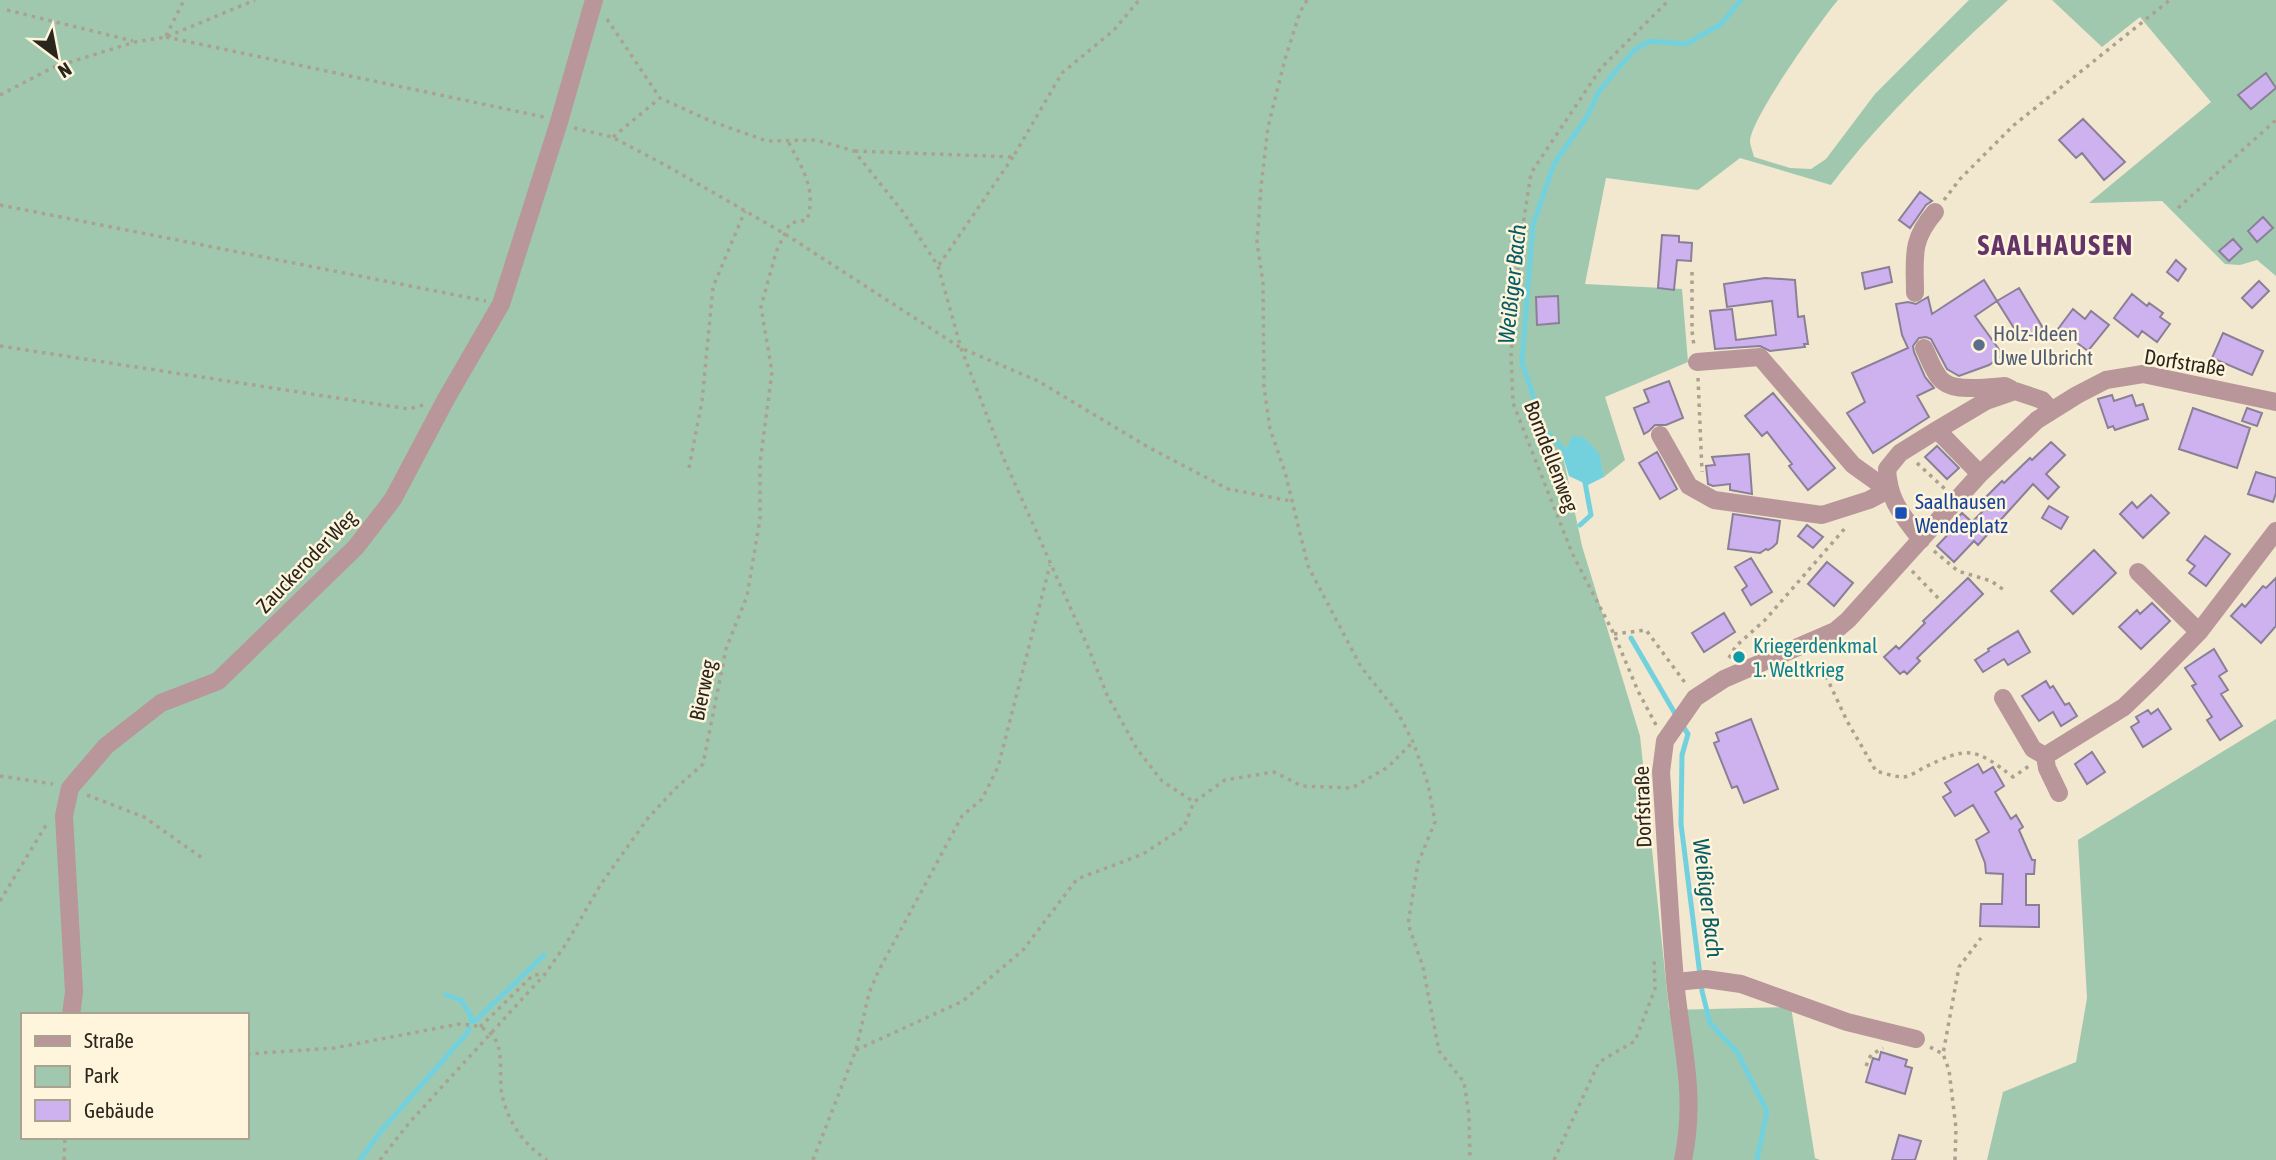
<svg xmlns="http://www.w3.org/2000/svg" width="2276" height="1160" font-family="'Asap Condensed',sans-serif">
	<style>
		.green { fill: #a0c8ae; fill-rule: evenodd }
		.water { fill: #73d1de }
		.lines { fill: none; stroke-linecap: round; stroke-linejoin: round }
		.stream { stroke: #73d1de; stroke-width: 5 }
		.building { fill: #ceb1ef; stroke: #8a8096; stroke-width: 2 }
		.path { stroke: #aaa28f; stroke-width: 3.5; stroke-dasharray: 3.5 5; stroke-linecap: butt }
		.minor { stroke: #b89699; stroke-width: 18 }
		.service-dot { fill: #5c6f8a; stroke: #fff4dc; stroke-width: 2.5 }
		.transit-dot { fill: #1a4fb4; stroke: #fff4dc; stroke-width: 2.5 }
		.culture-dot { fill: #0f9aa8; stroke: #fff4dc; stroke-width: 2.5 }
		.labels { text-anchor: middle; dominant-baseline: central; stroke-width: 5; stroke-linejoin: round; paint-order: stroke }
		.service-label { font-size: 21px; fill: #4e5e75; stroke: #fff4dc; text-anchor: start }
		.street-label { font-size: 21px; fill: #2a261d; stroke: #fff4dc }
		.transit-label { font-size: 21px; fill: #164399; stroke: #fff4dc; text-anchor: start }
		.culture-label { font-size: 21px; fill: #0d838f; stroke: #fff4dc; text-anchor: start }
		.water-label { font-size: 23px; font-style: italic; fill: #075d66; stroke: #fff4dc }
		.district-label { font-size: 28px; font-weight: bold; letter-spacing: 2px; fill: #633468; stroke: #fff4dc }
	</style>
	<rect width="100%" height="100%" fill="#f2e7cf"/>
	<path class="green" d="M0,0H1838C1821,20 1751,118 1750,141C1750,145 1753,152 1754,157L1790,168L1811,169L1826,159L1875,94L1969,0H2008C1945,59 1883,116 1831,185L1740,158L1698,190L1606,178L1585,284L1682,289L1688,362L1605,397L1625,460L1604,477L1598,453L1563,456L1582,546L1640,736L1669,1010L1791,1007L1815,1158L1820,1160H0ZM23,1015H247V1137H23Z
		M2052,0H2276V276L2257,260L2240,265L2225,264L2162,201L2089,203L2211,102L2140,17L2102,47Z
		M2276,719V1160H1987L2003,1092L2076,1062L2087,998L2078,840Z"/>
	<path class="water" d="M1572,436L1583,437L1599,453L1604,477L1588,485L1569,476L1563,456Z"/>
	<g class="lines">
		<path class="stream" d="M1569,455L1544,429L1522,362L1533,225L1554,164L1588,115L1599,91L1634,50L1650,41L1686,44L1721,24L1741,0
			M1580,525L1591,515L1584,477
			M1631,638L1677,717
			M1682,725L1688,734L1682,755L1681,824L1702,991L1710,1023L1737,1052L1767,1111L1757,1160
			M446,995L461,1000L471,1016V1022L475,1021L544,955
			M360,1160L380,1132L467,1033L469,1028"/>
	</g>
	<path class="building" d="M2266,73L2276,88L2251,109L2238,95Z
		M2083,119L2125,162L2104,180L2082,153L2076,158L2059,140Z
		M1920,192L1932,201L1926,205L1910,228L1899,220Z
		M2263,217L2273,228L2257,242L2248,231Z
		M1662,235L1679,236V242L1692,243L1691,261L1677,260L1674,290L1658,288Z
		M2233,239L2242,249L2229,261L2219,251Z
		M2176,260L2186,269L2178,281L2167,272Z
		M1889,267L1892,282L1865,289L1862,273Z
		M1765,278L1795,280L1798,317L1804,316L1808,344H1804L1805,347L1770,351L1760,346L1715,349L1710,311L1732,309L1736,340L1776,335L1772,301L1727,307L1724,284Z
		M1984,280L1997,301L1975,316L2003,355L1989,365L1959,376L1947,369L1931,339L1926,337L1919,338L1913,346L1914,352L1925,377L1934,388L1917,396L1929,417L1873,453L1847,413L1865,402L1852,373L1908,348L1902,335L1896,304L1908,302L1916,304L1928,297L1932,314Z
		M2259,281L2269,291L2252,308L2242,298Z
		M2019,288L2043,328L2022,341L1997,301Z
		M2132,294L2147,306L2149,303L2163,313L2160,317L2170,324L2157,342L2142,331L2138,337L2114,318Z
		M1558,296L1559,323L1537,325L1536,297Z
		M2073,309L2085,319L2091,311L2109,325L2088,351L2058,329Z
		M2223,333L2263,351L2252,375L2212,358Z
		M1669,381L1683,418L1666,425H1655L1649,431L1644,434L1634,408L1649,402L1644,390Z
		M1773,393L1835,468L1808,490L1789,466L1792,464L1767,432L1762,436L1745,416Z
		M2112,395L2114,401L2132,395L2136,406L2143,404L2148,419L2115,430L2113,426L2108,428L2098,399Z
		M2193,408L2250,428L2237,468L2179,449Z
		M2247,408L2262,413L2257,426L2242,421Z
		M2051,442L2065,455L2046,474L2059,487L2048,499L2033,484L1978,545L1974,541L1954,562L1937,546L1956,526L1953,523L1962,513L1972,522L1993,501L1987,496L2002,481L2004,483L2030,458L2032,460Z
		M1937,446L1959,468L1947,479L1925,457Z
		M1657,452L1677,489L1660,499L1639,463Z
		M1749,454L1752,494L1730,490V484L1713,486L1708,484L1706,466L1715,465L1712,457Z
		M2256,472L2276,478V493L2273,502L2248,494Z
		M2151,495L2169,513L2143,538L2120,514L2132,502L2137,508Z
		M2049,506L2068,517L2061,529L2042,518Z
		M1733,514L1780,521L1777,543L1773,547L1768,550L1766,549L1760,553L1728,549Z
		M1807,525L1823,537L1813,548L1798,536Z
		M2205,536L2230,554L2206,586L2189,573L2195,566L2187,560Z
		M2094,550L2116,573L2073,614L2051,591Z
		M1751,558L1772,592L1751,605L1742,590L1747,586L1735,567Z
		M1827,562L1853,583L1834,606L1808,584Z
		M1968,578L1983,594L1917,658L1920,661L1907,674L1904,671L1900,674L1884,657L1896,646L1899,649L1925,623L1923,621Z
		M2276,578V626L2261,643L2231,616L2242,604L2245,607L2263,586L2266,588Z
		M2152,603L2170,621L2141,649L2119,627L2137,610L2140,614Z
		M1724,613L1735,632L1704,652L1692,633Z
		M2018,631L2030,652L2008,665L2004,659L1983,672L1975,660L1989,651L1988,649Z
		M2214,649L2227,671L2219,676L2228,690L2221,694L2242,726L2220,740L2207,720L2212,717L2192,686L2196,684L2185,668Z
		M2046,681L2050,688L2053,686L2065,705L2069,703L2077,716L2061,726L2053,712L2039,721L2022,696Z
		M2158,709L2171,729L2143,747L2131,727L2139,722L2136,717L2148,710L2151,714Z
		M1751,719L1778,789L1744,803L1737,786L1732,788L1714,743L1719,741L1716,733Z
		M2092,752L2105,772L2087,784L2075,764Z
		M1978,764L1983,773L1993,767L2004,786L1995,792L2011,819L2016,815L2023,827L2019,830L2032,860H2035L2034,874H2026V905H2039V927L1980,926L1981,904H2002L2003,874L1986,873L1985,863L1976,840L1989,832L1973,805L1955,816L1943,797L1951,792L1945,783Z
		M1881,1052L1907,1060L1905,1066L1912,1068L1905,1094L1866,1082L1873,1058L1879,1060Z
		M1899,1135L1921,1141L1915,1160H1892Z"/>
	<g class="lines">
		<path class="path" d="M1307,0L1300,12L1285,59L1268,127L1261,187L1257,242L1263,283L1264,387L1270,429L1285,472L1308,566L1361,667L1398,713L1413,742L1428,784L1435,822L1418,863L1408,924L1423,967L1439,1051L1464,1082L1469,1115L1470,1160
			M7,10L133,41
			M607,19L660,98L713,122L767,141L816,140L854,151L903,212L938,266L961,348L1003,457L1088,647L1107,695L1137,749L1162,781L1194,802
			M166,36L184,0
			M166,37L544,117
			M0,95L54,67L135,42L166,37L255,0
			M574,128L612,137L667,166L785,234L961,348L1038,381L1148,447L1228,489L1291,501
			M613,137L660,98
			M855,151L1013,157L1062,73L1114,30L1139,0
			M1944,200L1960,179L2014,125L2170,0
			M0,205L486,301
			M2178,208L2276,120
			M939,265L1013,157
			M1692,272V331L1694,346
			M0,346L409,409L423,405
			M1698,378L1702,472
			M1917,463L1945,489
			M689,468L702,401L713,287L745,211
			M1934,551L1958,571L1991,581L2004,590
			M1912,571L1942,602
			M1614,634L1646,630L1686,684
			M1729,658L1736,646L1765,620L1847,526
			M1826,676L1847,721L1876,771C1884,773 1895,777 1903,777C1909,777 1918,771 1923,768C1968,746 1974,747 2013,777L2029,766
			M1656,725L1638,691L1614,634L1572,553L1513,403L1511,356L1519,251L1531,173L1601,68L1669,0
			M0,776L53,784
			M87,795L144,817L205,860
			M0,901L46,825
			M480,1027L533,975L544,974
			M1930,1047L1943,1054
			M856,1050L963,1001L1023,950L1077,879L1143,854L1184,827L1194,802L1225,780L1274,772L1302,786L1352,788L1388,767L1413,742
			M247,1054L334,1048L459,1024C470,1025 481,1025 490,1033C506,1047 498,1077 502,1095C508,1122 524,1145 547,1160
			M1866,1066L1871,1055L1883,1048
			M64,1160L65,1137
			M380,1160L409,1123L545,974L566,944L601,884L648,818L676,788L703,764L726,649L747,596L760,519V463L772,372L761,307L776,252L790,223L807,220C817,190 802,168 788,141
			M813,1160L856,1050L869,993L878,972L962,816L982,799L998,767L1050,565
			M1554,1160L1599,1062L1635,1041L1655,989L1654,957
			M1955,1160L1956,1128L1949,1070L1943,1054L1959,967L1981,938"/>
		<path class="minor" d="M1915,293C1915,257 1910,241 1935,212
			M1924,348C1929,358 1935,376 1944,382C1956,392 1990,387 2005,386L2011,389
			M1937,430L1980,474
			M1660,435L1689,486L1714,500L1822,515L1869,500L1888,490L1853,465L1760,357L1697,362
			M1921,540C1902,514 1889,502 1887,469L1900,453L1937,430L1986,401L2015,391L2042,400L2051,410
			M2138,572L2199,632
			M2003,698L2033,749L2045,756L2047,768L2059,793
			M2045,756L2124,707L2152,680L2199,632L2276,531
			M1676,982L1706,979L1741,984L1847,1022L1916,1039
			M71,1015L74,992L64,816L70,788L106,746L161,703L218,681L356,547L393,499L446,399L501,304L559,122L594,0
			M1683,1160C1697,1094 1681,1044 1675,980C1669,911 1666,842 1661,772L1665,741L1695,698L1724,679L1835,631L1848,620L1980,474L2037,420L2077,395L2106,380L2143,374L2276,402"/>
	</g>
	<circle class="service-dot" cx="1979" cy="345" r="7"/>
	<rect class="transit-dot" x="1894" y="506" width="14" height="14" rx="3.5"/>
	<circle class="culture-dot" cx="1739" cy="657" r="7"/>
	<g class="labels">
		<g class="service-label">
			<text x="1993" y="333">Holz-Ideen<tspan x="1993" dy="24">Uwe Ulbricht</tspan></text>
		</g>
		<g class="street-label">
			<text transform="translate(2185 362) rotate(9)">Dorfstraße</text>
			<text transform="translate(1552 456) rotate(69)">Borndellenweg</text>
			<text transform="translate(306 561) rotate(-46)">Zauckeroder Weg</text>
			<text transform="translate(702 690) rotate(-78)">Bierweg</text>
			<text transform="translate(1642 807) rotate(-92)">Dorfstraße</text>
		</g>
		<g class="transit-label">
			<text x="1915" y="501">Saalhausen<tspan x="1915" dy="24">Wendeplatz</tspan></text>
		</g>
		<g class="culture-label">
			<text x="1753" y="645">Kriegerdenkmal<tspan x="1753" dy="24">1. Weltkrieg</tspan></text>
		</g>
		<g class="water-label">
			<text transform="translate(1512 284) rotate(-84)">Weißiger Bach</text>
			<text transform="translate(1708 898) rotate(83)">Weißiger Bach</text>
		</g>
		<g class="district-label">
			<text x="2056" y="245">SAALHAUSEN</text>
		</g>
	</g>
	<rect x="21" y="1013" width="228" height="126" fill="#fff4dc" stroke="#aaa290" stroke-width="2"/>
	<rect x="35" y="1036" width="35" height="10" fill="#b89699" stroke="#aaa290" stroke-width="2"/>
	<text x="84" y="1048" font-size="21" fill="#2a261d">Straße</text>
	<rect x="35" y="1066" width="35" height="21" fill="#a0c8ae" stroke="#aaa290" stroke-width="2"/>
	<text x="84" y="1083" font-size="21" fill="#2a261d">Park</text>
	<rect x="35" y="1100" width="35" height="21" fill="#ceb1ef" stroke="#aaa290" stroke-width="2"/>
	<text x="84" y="1118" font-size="21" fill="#2a261d">Gebäude</text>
	<g transform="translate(56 56) rotate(148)" stroke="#fff4dc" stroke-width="5" paint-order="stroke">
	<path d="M0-5L12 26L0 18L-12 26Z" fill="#2a261d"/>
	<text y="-10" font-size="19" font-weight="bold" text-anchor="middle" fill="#2a261d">N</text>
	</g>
</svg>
